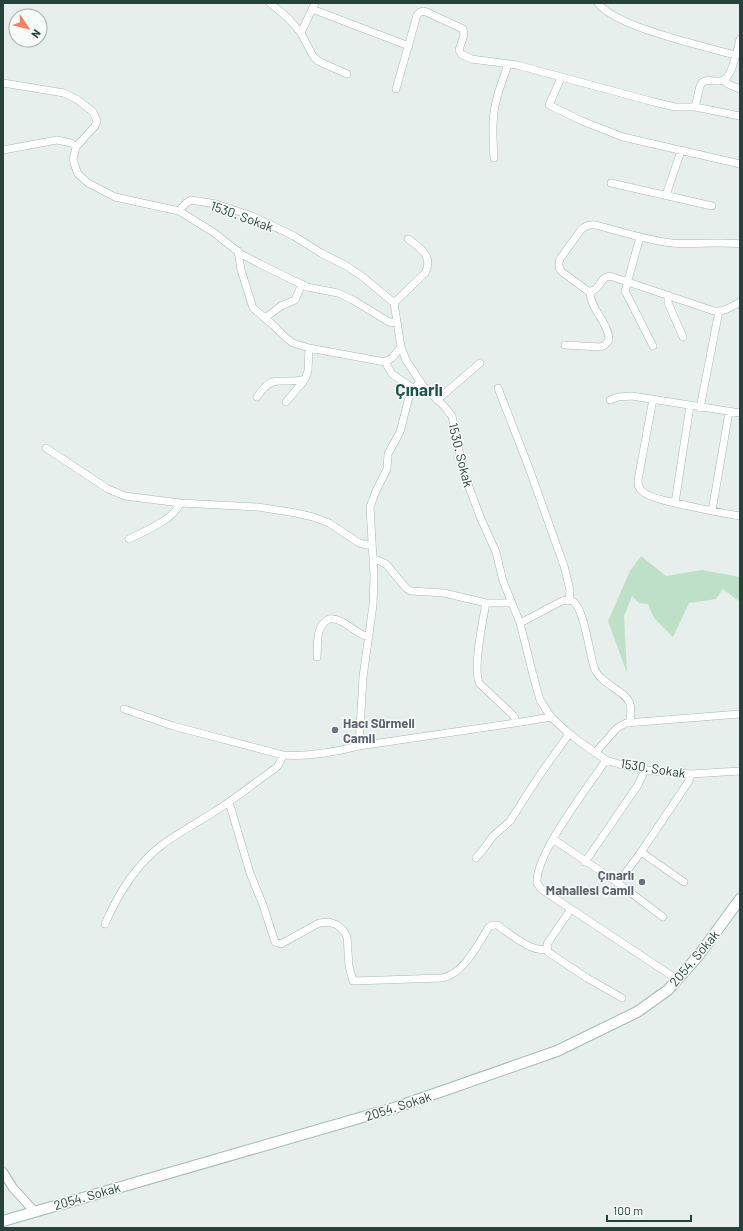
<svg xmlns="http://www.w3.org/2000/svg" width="743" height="1231" font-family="Barlow,sans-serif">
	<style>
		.green { fill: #bfe0c8 }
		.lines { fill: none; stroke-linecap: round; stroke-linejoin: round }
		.minor-casing { stroke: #a8b8b2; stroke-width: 8 }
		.tertiary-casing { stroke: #a8b8b2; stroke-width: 10 }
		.secondary-casing { stroke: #a4bbb3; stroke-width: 12 }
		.minor { stroke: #fff; stroke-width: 7 }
		.tertiary { stroke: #fff; stroke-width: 8 }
		.secondary { stroke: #fff; stroke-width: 10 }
		.worship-dot { fill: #6b7280; stroke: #f7fbf9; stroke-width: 1.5 }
		.labels { text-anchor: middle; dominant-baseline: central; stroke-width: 3; stroke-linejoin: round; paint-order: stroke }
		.street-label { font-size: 13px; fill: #24423a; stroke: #f7fbf9 }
		.worship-label { font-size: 13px; font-weight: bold; fill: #5b616d; stroke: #f7fbf9; text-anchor: start }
		.district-label { font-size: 17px; font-weight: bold; fill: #1f5548; stroke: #f7fbf9 }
	</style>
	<rect width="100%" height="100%" fill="#e6efeb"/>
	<path class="green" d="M641,556L666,576L702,570L740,577V602L723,589L716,599L689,603L673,637L654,618L648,604L639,603L632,596L624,616L627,673L608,621L630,571Z"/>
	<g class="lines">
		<defs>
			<path id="minor" d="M270,3L288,18L301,33L313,56L318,61L347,74
				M598,3C615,27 704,46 735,55
				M312,9L409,46
				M301,33L315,3
				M561,78L549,105L582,121L623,137L740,164
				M723,80L728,84L740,89
				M3,83L64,93L78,100L93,112L97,121L95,126L76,147L73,159L75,166L78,174L88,183L115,197L179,211L186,203L191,200L216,204L252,216L294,236L321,253L345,265L363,277L394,303L401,347L406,360L423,386L443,405L452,416L464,474L481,519L496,552L503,581L520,623L533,675L540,700L551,717L565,730L580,742L606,760L622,765L653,771L691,774L740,771
				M396,89L417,15L420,12L424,11L463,29L464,35L459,50L461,54L471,59L517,65L654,102L675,107H695L740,116
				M695,107C697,101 698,93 700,86C705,74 719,87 727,77C733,71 738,47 740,39
				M3,150L57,140L71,143L76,147
				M494,158C493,143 492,127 494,112C496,95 503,80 508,64
				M611,183L712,206
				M666,195L681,151
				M179,211L213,232L241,254L260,264L307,287L338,293L353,300L389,322L397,323
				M640,237L625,291L653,346
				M740,244C717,241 695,245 672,243C646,240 621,232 596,225C590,224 584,226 580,231L560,259C558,264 558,268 562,272L588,291C597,292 599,284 604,278L610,276L714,311C724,312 731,307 740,302
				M238,251L241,270L253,308L272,324L285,337L293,343L309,348L385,362L392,358L401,347
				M668,295V303L683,337
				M394,303L425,273C434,257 420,247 408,239
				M265,318L281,306L295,300L302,284
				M565,345L600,347L605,345L609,340C609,323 590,309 590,292
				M385,362L392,374L414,389
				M498,388L529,468L564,566L570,590L569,600
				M257,397C274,371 281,386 305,379L308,371L309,348
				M653,399L638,480C638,484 638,488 642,491C648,497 659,499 667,501C691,507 715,512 740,516
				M437,400L480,363
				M610,400L618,397L632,396L740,413
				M286,402L303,382L305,379
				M700,408L719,311
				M46,448L108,489L125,496L180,503L258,507L296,513L313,517L329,523L359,543L367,545L372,544
				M675,503L690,406
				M712,511L729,412
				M129,539C143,532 175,519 180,503
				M373,558L386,564L406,588L411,591L444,593L486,603H511
				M486,603C483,619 472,672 480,684L513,715L515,718V723
				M520,623L562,601C566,600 570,599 574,602C585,613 589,652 594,667C600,685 626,690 630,704C632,710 630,717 630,723
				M317,657C318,644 315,626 329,619C344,617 354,634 369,637
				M124,709L173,726L283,755C308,757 335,752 359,746L363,677L373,605L374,576L370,507L376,491L387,469L388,454L400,432L409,397L420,381
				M359,746L515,723L551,717
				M595,753L617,728L626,723L740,714
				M606,760C589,786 535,854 537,883L541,889L678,980
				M229,802L250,873L263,905L275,942L281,944L319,923L329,922L337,925L344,931L347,937L349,966L353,981L442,978C464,974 477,945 489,927L493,925H497C511,934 531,953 547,949
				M553,839L618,883L641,852L689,781L691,774
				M641,852L684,882
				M476,858L482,851L493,836L510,821L539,776L569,734
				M585,862L638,785L645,770
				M618,883L663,917
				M571,909L547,944L548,952L587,978L622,998
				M105,924C118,894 137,864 162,845C179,832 197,823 214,812C236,798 256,782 277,767L280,762L283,755"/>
			<path id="tertiary" d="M3,1172L13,1188L34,1211"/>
			<path id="secondary" d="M3,1221L394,1108L557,1051L637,1012L668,990L699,955L740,899"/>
		</defs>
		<use href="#minor" class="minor-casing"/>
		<use href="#tertiary" class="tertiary-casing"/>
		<use href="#secondary" class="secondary-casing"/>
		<use href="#minor" class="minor"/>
		<use href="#tertiary" class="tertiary"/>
		<use href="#secondary" class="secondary"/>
	</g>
	<g class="worship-dot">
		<circle cx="335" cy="730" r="4"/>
		<circle cx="642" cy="882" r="4"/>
	</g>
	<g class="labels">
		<g class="street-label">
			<text transform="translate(242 216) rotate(20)">1530. Sokak</text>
			<text transform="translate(461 455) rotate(76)">1530. Sokak</text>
			<text transform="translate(653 768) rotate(9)">1530. Sokak</text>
			<text transform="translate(694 958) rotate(-50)">2054. Sokak</text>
			<text transform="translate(398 1106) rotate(-18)">2054. Sokak</text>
			<text transform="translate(87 1196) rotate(-16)">2054. Sokak</text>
		</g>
		<g class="worship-label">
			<text x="343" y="723">Hacı Sürmeli<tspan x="343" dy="15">Camii</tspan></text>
			<text x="634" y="875" text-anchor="end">Çınarlı<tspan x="634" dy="15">Mahallesi Camii</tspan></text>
		</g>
		<g class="district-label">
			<text x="419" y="389">Çınarlı</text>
		</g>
	</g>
	<rect width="743" height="1231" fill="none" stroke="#24423a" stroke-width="8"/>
	<g transform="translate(28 28) rotate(125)"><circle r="19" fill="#f7fbf9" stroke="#a3b1ad"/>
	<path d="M0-3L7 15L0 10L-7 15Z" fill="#f4845f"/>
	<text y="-6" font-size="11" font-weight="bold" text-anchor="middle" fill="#24423a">N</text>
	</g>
	<path d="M607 1215v6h84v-6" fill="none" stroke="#24423a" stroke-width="2"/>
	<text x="613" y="1215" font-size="12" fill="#24423a" stroke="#f7fbf9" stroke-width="3" paint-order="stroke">100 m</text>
</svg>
